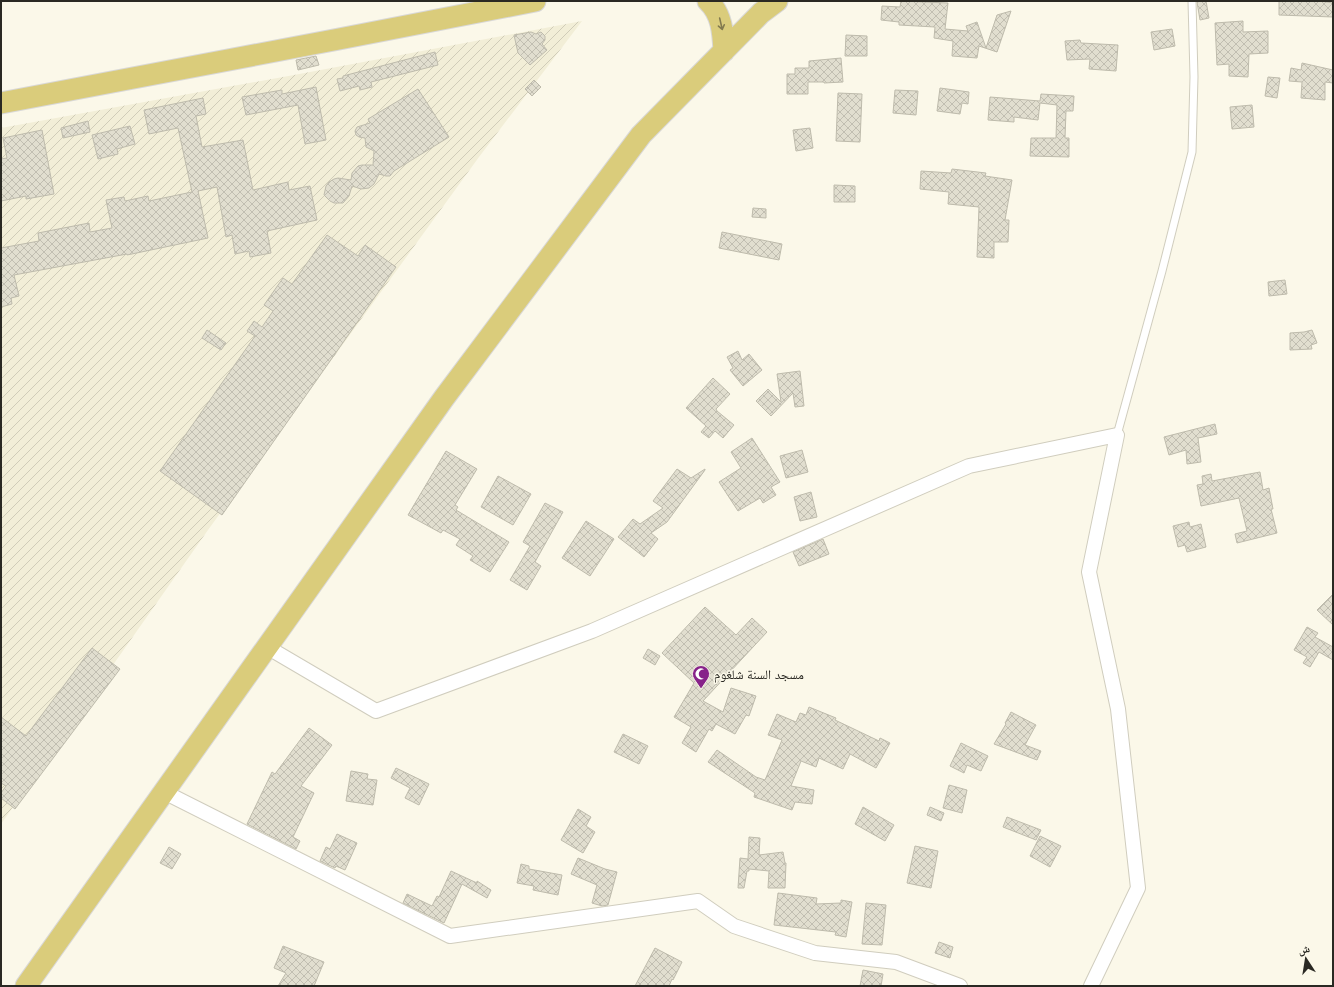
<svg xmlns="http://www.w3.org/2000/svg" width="1334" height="987" font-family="'PT Sans','Noto Naskh Arabic',sans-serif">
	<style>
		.industrial { fill: url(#industrial-furrows) }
		.building { fill: url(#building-cross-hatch); stroke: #bebbac }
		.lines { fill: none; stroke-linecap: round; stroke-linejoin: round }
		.service-casing { stroke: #d0cdbe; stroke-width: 9 }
		.minor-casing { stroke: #d0cdbe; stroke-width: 16 }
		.primary-casing { stroke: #d9d8d7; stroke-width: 23 }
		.service { stroke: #fff; stroke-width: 7 }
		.minor { stroke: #fff; stroke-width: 14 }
		.primary { stroke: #dacc7b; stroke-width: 21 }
		.oneway { stroke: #827a4f }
		.labels { text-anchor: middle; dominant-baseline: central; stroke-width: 3; stroke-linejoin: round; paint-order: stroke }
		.poi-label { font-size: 13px; fill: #2a2923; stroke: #fbf8e9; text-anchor: start }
	</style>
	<defs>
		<pattern id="industrial-furrows" width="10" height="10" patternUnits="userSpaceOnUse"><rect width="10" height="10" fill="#f2eed7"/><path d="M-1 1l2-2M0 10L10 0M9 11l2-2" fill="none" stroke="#d0ccb8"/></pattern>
		<pattern id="building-cross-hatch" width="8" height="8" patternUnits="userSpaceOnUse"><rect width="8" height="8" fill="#e1decf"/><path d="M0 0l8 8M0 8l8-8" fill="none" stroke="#c1beb1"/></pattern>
	</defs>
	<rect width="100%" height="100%" fill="#fbf8e9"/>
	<path class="industrial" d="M582,21L479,157L208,530L1,824V128L294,75Z"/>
	<path class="building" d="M901,1L948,3L945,29L968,31L966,26L977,22L986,48L997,15L1011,11L997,52L979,46L977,58L952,56L953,41L934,38L935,27L899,25V22L881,20L882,6L900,7Z
		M1202,1H1206L1209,18L1200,20L1197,2Z
		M1279,1H1319L1333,3V17L1279,15Z
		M1243,21V32L1268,31V53L1249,54L1248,77L1229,76V64L1217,65L1215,23Z
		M1172,29L1175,46L1154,50L1151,32Z
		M531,32L536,34L541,32L545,36V40L542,44L547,50L530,65L518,53L514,35Z
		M846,35L867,36V56H845Z
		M1080,40L1081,43L1118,45L1116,71L1089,69L1090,59L1067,60L1065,41Z
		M435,52L438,65L371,82L372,87L360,90L359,86L340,91L337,79L343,78V76Z
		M316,56L319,65L298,70L296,60Z
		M841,58L843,82L824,83V82H808V94H787V74H795V68H809V61Z
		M1302,63L1333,70V83L1325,82V100L1301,98L1302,82L1289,81L1291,68L1301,70Z
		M1268,77L1280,78L1277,98L1265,96Z
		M534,80L541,87L532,96L525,89Z
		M316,87L326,140L305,144L298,105L246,115L242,97L282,90V94Z
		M940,88L969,92L968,104L962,103L960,114L937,111Z
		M418,89L449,137L394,171L390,176H386L379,174L374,184L369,188L361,189L352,186L349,196L343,203H334L330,201L324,195L326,186L329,182L334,179L338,178L351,180L352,173L358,166L362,165H373L374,151L366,147L365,138L359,137L356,135L355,131L357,127L370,123L368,119Z
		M895,90L918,91L916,115L893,113Z
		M838,93L862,94L860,142L836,141Z
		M1041,94L1074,96L1073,111H1066L1065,138H1069V157L1030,156L1031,138H1056L1057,105L1040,103L1038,120L1014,117V122L988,120L990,97L1040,101Z
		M203,98L206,114L196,116L202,147L243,140L253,190L288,182L289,190L310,186L317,220L267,231L271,253L250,257L249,251L235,254L232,235L226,237L217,187L198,191L208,238L127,255V254L14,275L19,296L11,298L12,304L1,307V248L39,241L38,233L89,223L90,232L112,228L106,200L124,197L125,201L148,196L149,201L192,192L178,128L149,134L144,110Z
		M1252,105L1254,127L1232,129L1230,107Z
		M88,121L90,132L63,138L61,128Z
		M130,126L135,144L117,149L118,154L98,159L92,135Z
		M810,128L813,148L796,151L793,130Z
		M42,130L54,194L26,199V196L1,201V159L7,158L3,138Z
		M952,169L986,173L985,176L1012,180L1005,220H1009L1008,242H994V258L977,257L979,207L948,204L949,192L920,189L921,171L951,173Z
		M834,185L855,186V202H834Z
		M753,208L766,209V218L752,217Z
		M722,232L782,244L779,260L719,248Z
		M327,235L358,256L365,245L396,267L222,515L160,471L255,336L247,331L254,321L262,327L273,311L264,305L283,278L292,284Z
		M1285,280L1287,294L1269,296L1268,282Z
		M207,330L226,343L221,350L202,338Z
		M1312,330L1317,343L1311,345L1312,349L1290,350V333L1304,332Z
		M738,351L742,360L749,354L762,370L743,386L730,370L733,368L727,357Z
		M800,371L804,406L795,407L793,393L771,416L756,401L768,389L781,402L777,374Z
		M713,378L730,394L716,409L717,411L734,425L723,438L715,431L709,438L701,432L706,426L686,408Z
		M1215,424L1217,434L1198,438L1201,462L1187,464L1186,450L1169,455L1164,437Z
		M752,438L780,482L771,487L776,495L763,503L760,498L738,511L719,482L741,468L731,452Z
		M802,450L808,472L786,478L780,456Z
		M446,451L477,469L455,505L458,507L456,510L509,542L490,572L470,560L473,556L456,545L460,539L443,530L441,533L408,515Z
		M677,469L691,478L705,469V470L667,522L651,533L658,539L644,557L618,537L633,519L640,524L663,508L653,501Z
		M1260,472L1263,490L1269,488L1273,509H1271L1277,533L1237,543L1235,534L1247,531L1239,498L1201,506L1197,485L1203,484L1202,476L1211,474L1212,481Z
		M498,476L531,494L513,525L481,507Z
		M811,492L817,517L800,521L794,497Z
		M545,503L563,512L535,562L541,566L527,590L510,580L530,546L523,542Z
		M586,521L614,539L590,576L562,558Z
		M1189,522L1190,527L1201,524L1206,547L1187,552L1185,545L1178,547L1173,526Z
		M823,539L829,554L799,566L793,552Z
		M1333,594V625L1317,610Z
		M705,607L736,635L752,618L767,632L703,701L723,712L731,688L756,696L749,716L746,715L735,734L716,724L712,731L709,729L696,752L682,743L691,727L674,717L694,683L662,653Z
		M1307,627L1318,633L1315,637L1333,647V660L1319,652L1310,667L1303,663L1307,657L1294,650Z
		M92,648L120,669L15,809L1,798V793L6,786L1,783V717L26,736Z
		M648,649L660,656L655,665L643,658Z
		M809,707L836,718L835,720L879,741L880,738L890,743L876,768L850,754L843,769L819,758L816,767L801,761L791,786L814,790L812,804L795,802L792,810L754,797L755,793L708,762L717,750L756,777L765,780L782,740L768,735L777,714L796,722L800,713L806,715Z
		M1011,712L1036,725L1025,745L1041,751L1037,760L994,744L1006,724L1005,723Z
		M309,728L332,745L301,786L314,793L293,837L300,841L296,849L247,824L272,772L275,774Z
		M623,734L648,746L639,764L614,752Z
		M961,743L988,756L981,771L967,765L964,773L950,766Z
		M396,768L429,784L419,805L405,798L410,788L391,778Z
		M351,771L368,774L367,779L377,780L373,805L346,801Z
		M949,785L967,790L962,813L943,808Z
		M863,807L894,825L885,841L855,824Z
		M930,807L944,813L941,821L927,815Z
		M578,809L591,817L586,826L595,832L583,853L561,840Z
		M1007,817L1041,830L1036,840L1003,827Z
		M337,834L357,843L345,870L336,866L335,868L320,861L326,847L330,849Z
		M1040,836L1061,846L1050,867L1030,856Z
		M749,837L760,838L759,855L783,852L785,863H786L785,888H768L769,871L749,869V871H747L744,888H738L740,858L748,859Z
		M915,846L938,851L931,888L907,883Z
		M169,847L181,854L172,869L160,863Z
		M578,858L605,869L617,872L608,905L602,906L592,903L597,885L571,874Z
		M521,864L529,866V869L562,875L558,895L533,890L534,886L517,883Z
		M451,871L477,883V881L491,890L487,898L462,884L444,923L403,903L407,894L432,906L437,896L439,897Z
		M778,893L817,898L816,904L841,903V900L852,902L846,937L835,935L836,932L774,925Z
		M866,903L886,905L882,945L862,944Z
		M939,942L953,947L950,958L935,953Z
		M283,946L324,962L314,986H278L286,973L274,968Z
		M655,948L682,962L673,980L672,979L669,986H635Z
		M863,970L883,974L881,986H860Z"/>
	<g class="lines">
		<defs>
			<path id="service" d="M1117,435L1162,271L1192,152L1194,77L1192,1"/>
			<path id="minor" d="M267,647L376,711L592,631L969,466L1117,435L1089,572L1118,709L1138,888L1091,986
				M164,792L450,936L698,901L734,926L815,953L896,962L960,986"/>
			<path id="primary" d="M708,1C722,14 723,33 724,51
				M1,103L339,39L535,1
				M26,986L444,398L641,135L761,13L777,1"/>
		</defs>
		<use href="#service" class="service-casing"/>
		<use href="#minor" class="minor-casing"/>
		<use href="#primary" class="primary-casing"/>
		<use href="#service" class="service"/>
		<use href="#minor" class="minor"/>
		<use href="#primary" class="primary"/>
	</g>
	<defs><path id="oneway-shaft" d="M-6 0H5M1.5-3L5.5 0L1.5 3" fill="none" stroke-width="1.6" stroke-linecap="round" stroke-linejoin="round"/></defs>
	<use class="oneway" href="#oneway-shaft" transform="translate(721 24) rotate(77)"/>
	<defs>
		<symbol id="mosque-pin" viewBox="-11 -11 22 30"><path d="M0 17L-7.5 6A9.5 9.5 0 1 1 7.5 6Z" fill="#872289" stroke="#fbf8e9"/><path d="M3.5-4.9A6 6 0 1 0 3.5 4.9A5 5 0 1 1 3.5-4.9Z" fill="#fff"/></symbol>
	</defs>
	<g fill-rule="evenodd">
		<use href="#mosque-pin" x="691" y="664" width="20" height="27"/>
	</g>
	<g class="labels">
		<g class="poi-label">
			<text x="714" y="674">مسجد السنة شلغوم</text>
		</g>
	</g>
	<rect width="1334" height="987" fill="none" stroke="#2a2923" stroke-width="4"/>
	<g transform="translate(1306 959) rotate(348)" stroke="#fbf8e9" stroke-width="3" paint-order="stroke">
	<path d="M0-3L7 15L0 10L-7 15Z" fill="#2a2923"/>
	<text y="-6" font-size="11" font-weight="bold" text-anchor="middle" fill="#2a2923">ش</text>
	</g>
</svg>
